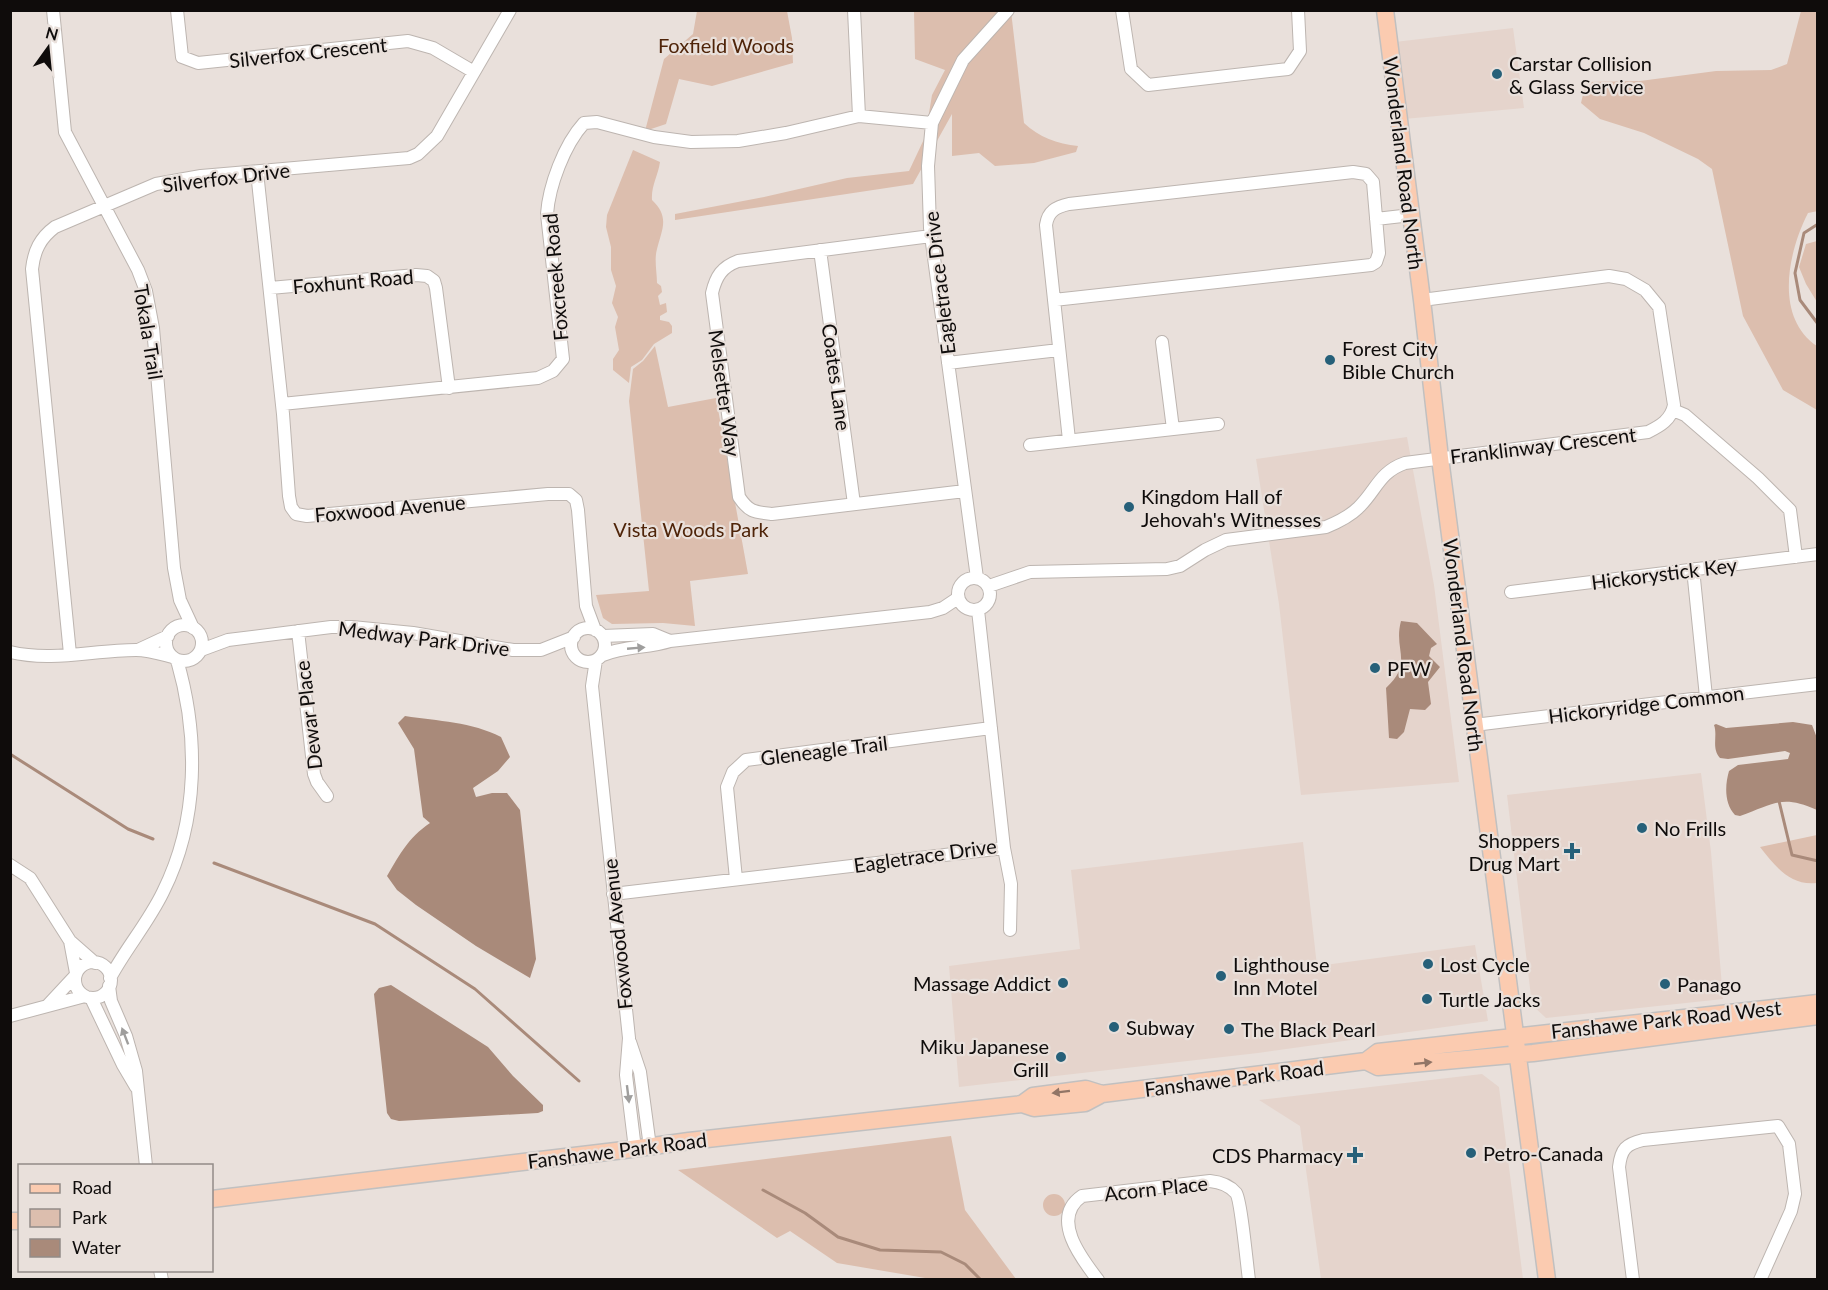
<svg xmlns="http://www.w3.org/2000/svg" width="1828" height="1290" font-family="Lato,sans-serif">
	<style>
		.built { fill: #e5d4cc }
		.green { fill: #dcbeae }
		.water { fill: #a98a7a }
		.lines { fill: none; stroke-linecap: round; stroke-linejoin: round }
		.stream { stroke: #a98a7a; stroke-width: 3 }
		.minor-casing { stroke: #bdb5b0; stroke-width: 14 }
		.major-casing { stroke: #c1c0c0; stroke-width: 19 }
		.minor { stroke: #fff; stroke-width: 12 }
		.major { stroke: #fbcbb0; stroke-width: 16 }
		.oneway { fill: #9f9e9d }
		.oneway2 { fill: #917566 }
		.poi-dot { fill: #266079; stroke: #e9e0db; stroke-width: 2 }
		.labels { text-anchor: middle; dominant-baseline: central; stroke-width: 4.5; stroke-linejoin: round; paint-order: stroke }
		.park-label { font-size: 20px; fill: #4f2409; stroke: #e9e0db }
		.street-label { font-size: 20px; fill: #0f0c0b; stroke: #e9e0db }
		.poi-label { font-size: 20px; fill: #0f0c0b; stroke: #e9e0db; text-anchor: start }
	</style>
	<rect width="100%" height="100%" fill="#e9e0db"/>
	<path class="built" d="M1513,28L1524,108L1404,119L1395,42Z
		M1407,437L1434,585L1459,782L1301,795L1279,604L1256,459Z
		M1701,773L1711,852L1723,999L1546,1018L1532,1005L1507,795Z
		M1303,842L1317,966L1475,945L1488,1021L1258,1053L959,1087L949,966L1080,949L1071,870Z
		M1482,1074L1499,1087L1523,1279H1321L1300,1126L1259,1100Z"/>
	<path class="green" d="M697,11H787L792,38L793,63L712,86L679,79L666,124L645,131L664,59L693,34Z
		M914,11H1011L1024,123C1039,137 1057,144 1078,146L1076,152L1034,163L995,166L979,153L952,156V114L913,184L675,220V214L764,197L847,178L909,171L925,137L932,95L945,70L915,59Z
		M1801,11H1817L1818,211L1808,213C1788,252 1774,317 1817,346V410L1783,390L1743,316L1712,169L1698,159L1644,133L1600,119L1581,103L1586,82L1640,81L1716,71L1771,70L1787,64Z
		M633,150L660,162C658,176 651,186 652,200C670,217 662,229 657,249C654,259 657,273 657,283L661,286L662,292L658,296L660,305L666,303L667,312L660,316V320L669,322L672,326V333L654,344L642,360L631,367L629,383L613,370V359L619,350L615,327L618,317L612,303L616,286L611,270V247L606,227L607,215Z
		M1817,241H1818L1817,302L1806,284L1799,267L1806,244Z
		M655,346L668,407L716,398L748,574L690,581L695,626L663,623L612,624L603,618L596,595L649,591L629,401L633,369L643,361Z
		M1817,835V883C1790,886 1776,867 1760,847Z
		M951,1136L965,1210L1016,1279H931L837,1263L790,1231L777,1238L678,1170Z
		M1043 1205a11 11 0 1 1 22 0a11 11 0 1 1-22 0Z"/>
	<path class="water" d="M1401,621L1417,623L1437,644L1431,648L1429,656L1440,667L1428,682L1431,704L1425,710L1410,709L1404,732L1397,739L1389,738L1386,688C1414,662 1393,651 1401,621Z
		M405,716C438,721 472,722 501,737L510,757L498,771L473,788L476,797L492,793H507L520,810L536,959L530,978L476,946L416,905L397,890L387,876C400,854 408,838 430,823L423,817L414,749L398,723Z
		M1793,722L1812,725L1817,738V810C1782,794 1773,804 1740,816L1735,815C1724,803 1725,785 1729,771L1738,765L1788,759L1790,753L1785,751L1728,759L1720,758C1711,748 1718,736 1714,725L1716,724L1726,728Z
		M391,985L488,1047L513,1076L543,1105V1111L538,1113L399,1121L391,1119L387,1113L374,994L379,988Z"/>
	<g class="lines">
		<path class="stream" d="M1818,224L1804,233L1795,273L1800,300L1818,324
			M10,754L128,829L153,839
			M1779,801L1792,855L1818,861
			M214,863L375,924L475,989L579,1081
			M763,1190L805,1213L838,1237L880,1250L941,1252L965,1264L981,1280"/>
		<defs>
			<path id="minor" d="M53,10L65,132L138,270L146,291L153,328L174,568L180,600L193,628
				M177,10L182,57L198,63L408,41L433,48L474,72
				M854,10L859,116
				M1122,10L1131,69L1148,85L1288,69L1300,51L1298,10
				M257,172L283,414L289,496L291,507L296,514L307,516L548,494H569L576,500L578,510L586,606L595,630
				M1376,219L1411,215
				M931,236L738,261C722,267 716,276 712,293L739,497C749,512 754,512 772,514L965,491
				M820,250L854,504
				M270,288L416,275L427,276L434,281L436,288L449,388
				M1054,300L1371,265L1376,262L1379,253L1373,182L1366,174L1353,172L1069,204C1056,207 1048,211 1046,225L1069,440
				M1162,342L1173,429
				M948,363L1059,350
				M282,404L538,378L553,371L563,359L547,214C549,186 564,145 584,123L597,122L654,137L691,142L738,141L786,133L859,116L932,123
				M1673,410L1685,415L1758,478L1790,510L1796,557
				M1030,445L1218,424
				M1693,569L1706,697
				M958 594a16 16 0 1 1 32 0a16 16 0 1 1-32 0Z
				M977,578L930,228L928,166L932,123L963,60L1008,10
				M989,586L1030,572L1167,569L1180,566L1205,550L1226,540L1326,527C1338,522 1349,517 1358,508C1376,491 1379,472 1405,463L1648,432C1660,426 1671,420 1674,405L1659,307L1645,290L1626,279L1609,276L1422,300
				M1511,592L1818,554
				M166 643a18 18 0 1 1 36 0a18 18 0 1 1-36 0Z
				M571 645a17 17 0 1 1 34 0a17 17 0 1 1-34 0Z
				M298,631L314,774L317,782L327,796
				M603,636L653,634L670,641
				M138,650L168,636
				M201,650L228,640L331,627H352L413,633L513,650H541L574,637
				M10,652C52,662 94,650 136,650C148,650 161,654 173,657
				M70,654L32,269C34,251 40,238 55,227L156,184L201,176L409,158L418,154L437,136L510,10
				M603,655C624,646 648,648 670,641L930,612L943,608L958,598
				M596,660L592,686L629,1038L626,1075L635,1149
				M1474,725L1818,684
				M1004,848L1011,884L1010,930
				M10,865L30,878L70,941L95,963
				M736,879L727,787L733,772L746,760L991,728
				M613,894L1004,848L978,610
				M70,941L76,973
				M75 980a18 18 0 1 1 36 0a18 18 0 1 1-36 0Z
				M110,978C126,948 148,923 163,892C199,820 199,736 177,660
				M109,986L111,1001L126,1036L136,1071L146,1166
				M91,998L123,1065L136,1087
				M48,1005L75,976
				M10,1016L85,996
				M630,1042L640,1072L650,1147
				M160,1270L162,1280
				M1098,1280C1081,1258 1050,1218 1082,1196L1210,1181C1220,1182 1229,1185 1236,1193C1241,1200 1247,1266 1249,1280
				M1633,1280L1619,1167C1621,1149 1626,1144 1643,1140L1778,1126L1789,1144L1795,1194L1791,1211L1760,1280"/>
			<path id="major" d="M1385,10L1422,300L1440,458L1547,1280
				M1366,1061L1378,1067L1533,1053L1818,1016
				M1022,1104L1033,1096L1086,1089L1102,1094
				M212,1199L624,1150L689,1141L1022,1104L1034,1108L1085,1103L1102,1094L1366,1061L1378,1052L1818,1003
				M10,1221H20"/>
		</defs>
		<use href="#minor" class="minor-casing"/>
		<use href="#major" class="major-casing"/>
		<use href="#minor" class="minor"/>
		<use href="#major" class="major"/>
	</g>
	<defs><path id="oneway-solid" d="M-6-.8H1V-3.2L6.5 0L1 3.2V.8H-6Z" transform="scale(1.5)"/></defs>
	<g class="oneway">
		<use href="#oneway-solid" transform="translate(636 648) rotate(-5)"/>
		<use href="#oneway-solid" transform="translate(125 1036) rotate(-111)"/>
		<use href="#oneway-solid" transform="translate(628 1094) rotate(83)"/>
	</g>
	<g class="oneway2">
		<use href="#oneway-solid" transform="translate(1423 1063) rotate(-6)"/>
		<use href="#oneway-solid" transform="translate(1061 1092) rotate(173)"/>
	</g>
	<g class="poi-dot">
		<circle cx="1497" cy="74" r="6"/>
		<circle cx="1330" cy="360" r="6"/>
		<circle cx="1129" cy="507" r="6"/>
		<circle cx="1375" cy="668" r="6"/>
		<circle cx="1642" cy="828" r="6"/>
		<path d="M1569 842h6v6h6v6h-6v6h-6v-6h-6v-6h6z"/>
		<circle cx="1428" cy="964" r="6"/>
		<circle cx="1221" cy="976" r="6"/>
		<circle cx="1063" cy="983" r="6"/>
		<circle cx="1665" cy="984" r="6"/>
		<circle cx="1427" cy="999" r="6"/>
		<circle cx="1114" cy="1027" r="6"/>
		<circle cx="1229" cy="1029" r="6"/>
		<circle cx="1061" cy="1057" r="6"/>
		<circle cx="1471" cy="1153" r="6"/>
		<path d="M1352 1146h6v6h6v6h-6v6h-6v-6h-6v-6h6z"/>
	</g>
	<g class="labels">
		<g class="park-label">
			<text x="726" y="45">Foxfield Woods</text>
			<text x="691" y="529">Vista Woods Park</text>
		</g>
		<g class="street-label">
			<text transform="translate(308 52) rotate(-6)">Silverfox Crescent</text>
			<text transform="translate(1404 163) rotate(83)">Wonderland Road North</text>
			<text transform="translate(226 177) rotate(-7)">Silverfox Drive</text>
			<text transform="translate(555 277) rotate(-95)">Foxcreek Road</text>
			<text transform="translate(353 281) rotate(-5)">Foxhunt Road</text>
			<text transform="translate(939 283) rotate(-97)">Eagletrace Drive</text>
			<text transform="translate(149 332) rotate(81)">Tokala Trail</text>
			<text transform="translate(837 377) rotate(82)">Coates Lane</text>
			<text transform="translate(725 393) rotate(82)">Melsetter Way</text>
			<text transform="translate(1543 445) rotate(-7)">Franklinway Crescent</text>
			<text transform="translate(390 508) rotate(-5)">Foxwood Avenue</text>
			<text transform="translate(1664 573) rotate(-7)">Hickorystick Key</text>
			<text transform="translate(424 638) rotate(7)">Medway Park Drive</text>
			<text transform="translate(1464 645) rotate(83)">Wonderland Road North</text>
			<text transform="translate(1646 704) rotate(-7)">Hickoryridge Common</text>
			<text transform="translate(308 715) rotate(-97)">Dewar Place</text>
			<text transform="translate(824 750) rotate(-7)">Gleneagle Trail</text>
			<text transform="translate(925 855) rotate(-8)">Eagletrace Drive</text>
			<text transform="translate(617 934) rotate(-96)">Foxwood Avenue</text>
			<text transform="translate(1666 1019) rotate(-6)">Fanshawe Park Road West</text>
			<text transform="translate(1234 1078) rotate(-7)">Fanshawe Park Road</text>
			<text transform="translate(617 1150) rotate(-7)">Fanshawe Park Road</text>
			<text transform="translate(1156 1188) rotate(-6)">Acorn Place</text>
		</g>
		<g class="poi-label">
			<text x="1509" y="63">Carstar Collision<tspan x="1509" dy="23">&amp; Glass Service</tspan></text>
			<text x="1342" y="348">Forest City<tspan x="1342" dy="23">Bible Church</tspan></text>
			<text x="1141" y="496">Kingdom Hall of<tspan x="1141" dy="23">Jehovah's Witnesses</tspan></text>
			<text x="1387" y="668">PFW</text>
			<text x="1654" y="828">No Frills</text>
			<text x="1560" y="840" text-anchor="end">Shoppers<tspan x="1560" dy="23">Drug Mart</tspan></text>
			<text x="1233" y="964">Lighthouse<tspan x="1233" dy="23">Inn Motel</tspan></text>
			<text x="1440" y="964">Lost Cycle</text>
			<text x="1051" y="983" text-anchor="end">Massage Addict</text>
			<text x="1677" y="984">Panago</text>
			<text x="1439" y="999">Turtle Jacks</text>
			<text x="1126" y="1027">Subway</text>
			<text x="1241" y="1029">The Black Pearl</text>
			<text x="1049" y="1046" text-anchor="end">Miku Japanese<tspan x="1049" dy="23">Grill</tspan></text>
			<text x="1483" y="1153">Petro-Canada</text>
			<text x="1343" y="1155" text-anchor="end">CDS Pharmacy</text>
		</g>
	</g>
	<rect width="1828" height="1290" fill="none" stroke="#0f0c0b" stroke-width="24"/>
	<rect x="18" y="1164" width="195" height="108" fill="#e9e0db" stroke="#928b88" stroke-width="1.5"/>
	<rect x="30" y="1184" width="30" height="9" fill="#fbcbb0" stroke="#928b88" stroke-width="1.5"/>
	<text x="72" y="1194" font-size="18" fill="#0f0c0b">Road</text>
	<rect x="30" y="1209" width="30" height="18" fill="#dcbeae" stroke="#928b88" stroke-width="1.5"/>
	<text x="72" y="1224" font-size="18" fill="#0f0c0b">Park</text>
	<rect x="30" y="1239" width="30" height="18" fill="#a98a7a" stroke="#928b88" stroke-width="1.5"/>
	<text x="72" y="1254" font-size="18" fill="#0f0c0b">Water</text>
	<g transform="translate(48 48) rotate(15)" stroke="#e9e0db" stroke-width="4.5" paint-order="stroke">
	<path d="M0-4.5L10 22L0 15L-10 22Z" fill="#0f0c0b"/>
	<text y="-9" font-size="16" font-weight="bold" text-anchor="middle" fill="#0f0c0b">N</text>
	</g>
</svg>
